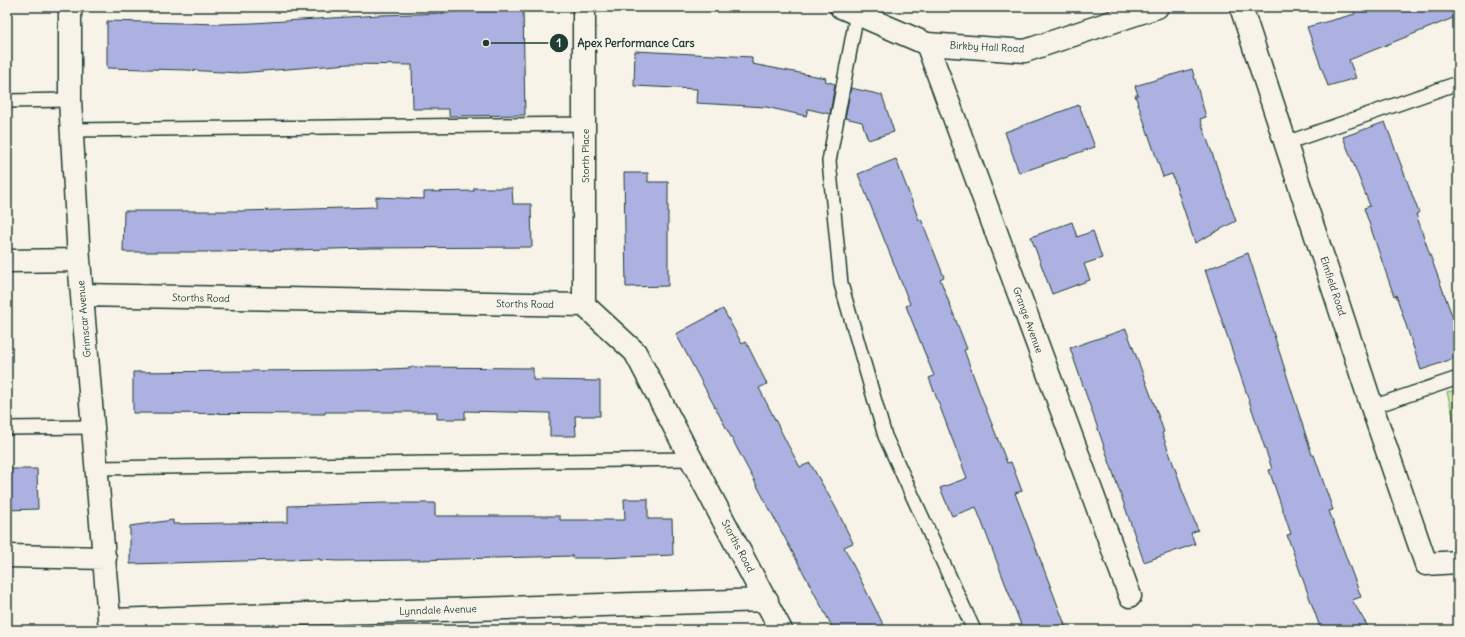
<svg xmlns="http://www.w3.org/2000/svg" width="1465" height="637" font-family="Delius,sans-serif">
	<style>
		.green { fill: #c8eba3; stroke: #74946c }
		.building { fill: #acb1e2; stroke: #1f3d34 }
		.lines { fill: none; stroke-linecap: round; stroke-linejoin: round }
		.service-casing { stroke: #1f3d34; stroke-width: 16 }
		.minor-casing { stroke: #1f3d34; stroke-width: 25 }
		.tertiary-casing { stroke: #1f3d34; stroke-width: 25 }
		.service { stroke: #f7f3e8; stroke-width: 13 }
		.minor { stroke: #f7f3e8; stroke-width: 22 }
		.tertiary { stroke: #f7f3e8; stroke-width: 22 }
		.labels { text-anchor: middle; dominant-baseline: central; stroke-width: 4; stroke-linejoin: round; paint-order: stroke }
		.street-label { font-size: 10px; fill: #1f3d34; stroke: #f7f3e8 }
		.leader { fill: none; stroke: #1f3d34; stroke-width: 1.5 }
		.callout-dot { fill: #1f3d34; stroke: #f7f3e8; stroke-width: 1.5 }
		.mark-label { font-size: 12px; text-anchor: middle; font-weight: bold; fill: #fff }
		.callout-label { font-size: 11px; text-anchor: middle; font-weight: bold; fill: #1f3d34; stroke: #f7f3e8; stroke-width: 4; stroke-linejoin: round; paint-order: stroke }
	</style>
	<rect width="100%" height="100%" fill="#f7f3e8"/>
	<filter id="ink" filterUnits="userSpaceOnUse"><feTurbulence type="fractalNoise" baseFrequency=".025" numOctaves="2"/><feDisplacementMap in="SourceGraphic" scale="8" xChannelSelector="R" yChannelSelector="G"/><feConvolveMatrix kernelMatrix="1 2 1 2 8 2 1 2 1" color-interpolation-filters="sRGB"/></filter>
	<g filter="url(#ink)">
		<path class="green" d="M1458,390V436L1447,392Z"/>
		<path class="building" d="M449,7H523L525,115L449,116V109H413L412,65L349,64L239,73L187,70L107,68V21L220,24L253,23L380,15L449,13Z
			M1352,7H1458V16L1349,60L1356,78L1328,86L1307,27L1355,14Z
			M635,51L752,57V64L826,78L825,81L835,84L830,114L808,109L806,116L766,107L696,103L697,89L634,86Z
			M1192,69L1206,117L1200,119L1236,221L1195,243L1172,174L1163,177L1135,95H1138L1135,86Z
			M851,88L882,95L894,132L868,140L862,122L845,118Z
			M1079,105L1095,147L1019,173L1005,132Z
			M1385,122L1419,213L1416,214L1429,252L1458,332V357L1421,370L1396,295L1394,296L1383,264L1364,208L1370,206L1343,137Z
			M896,159L919,220L921,219L944,277L940,279L967,349L964,350L979,391L1007,463L1011,462L1022,491L1015,493L1067,630H1023L976,507L952,516L940,488L967,478L929,378L934,376L906,306L910,304L858,174Z
			M624,173H648V182H668V286L626,287Z
			M474,188H512L513,204H531L532,247L371,248L217,252H123L124,211H244L376,207V197L424,199V192L474,191Z
			M1072,222L1077,237L1093,231L1102,258L1084,264L1090,280L1052,294L1031,237Z
			M1248,253L1312,455H1314L1333,510L1329,511L1361,597L1352,600L1370,630H1321L1287,535L1291,534L1269,470L1272,469L1205,270Z
			M723,309L742,344L746,342L767,384L759,388L788,445L800,467L810,463L836,508L853,543L844,547L886,630H834L676,334Z
			M1126,329L1156,409L1164,432L1162,433L1181,485H1180L1198,530L1191,533L1195,544L1144,562L1070,348Z
			M411,367L533,368V380L600,381V416H575L576,436H550V413L465,411V419H437V412H325V414L133,413V372L367,370L411,368Z
			M7,469H37L38,509L7,510Z
			M624,499H648V519H672L673,555L601,558H573V556L416,560L337,561L320,560V559L130,564V526L173,520V524L288,522V506L384,503H435V516H560V520H625Z"/>
		<g class="lines">
			<defs>
				<path id="service" d="M857,13L829,161L841,284L885,436L974,630
					M7,101L70,100
					M72,130L585,124
					M1286,143L1458,83
					M1372,407L1458,378
					M7,428L94,427
					M97,468L692,459"/>
				<path id="minor" d="M70,7V100L79,260L110,630
					M1241,7L1372,407L1426,564L1458,562
					M927,44L1130,596
					M7,261L79,260
					M82,295L584,305L635,352L781,630
					M584,305V7
					M7,556L105,558
					M110,620L767,600"/>
				<path id="tertiary" d="M841,7L927,44L1025,51L1157,7"/>
			</defs>
			<use href="#service" class="service-casing"/>
			<use href="#minor" class="minor-casing"/>
			<use href="#tertiary" class="tertiary-casing"/>
			<use href="#service" class="service"/>
			<use href="#minor" class="minor"/>
			<use href="#tertiary" class="tertiary"/>
		</g>
	</g>
	<g class="labels">
		<g class="street-label">
			<text transform="translate(987 47) rotate(3)">Birkby Hall Road</text>
			<text transform="translate(585 156) rotate(-90)">Storth Place</text>
			<text transform="translate(1333 286) rotate(72)">Elmfield Road</text>
			<text transform="translate(201 298) rotate(1)">Storths Road</text>
			<text transform="translate(525 304) rotate(1)">Storths Road</text>
			<text transform="translate(84 319) rotate(-95)">Grimscar Avenue</text>
			<text transform="translate(1028 320) rotate(70)">Grange Avenue</text>
			<text transform="translate(738 546) rotate(62)">Storths Road</text>
			<text transform="translate(438 610) rotate(-2)">Lynndale Avenue</text>
		</g>
	</g>
	<path class="leader" d="M486 43L559 43"/>
	<g class="callout-dot">
		<circle cx="486" cy="43" r="4"/>
		<circle cx="559" cy="43" r="10"/>
	</g>
	<g class="mark-label">
		<text x="559" y="47">1</text>
	</g>
	<g class="callout-label">
		<text x="636" y="47">Apex Performance Cars</text>
	</g>
	<rect width="1465" height="637" fill="none" stroke="#f7f3e8" stroke-width="24"/>
	<rect x="12" y="12" width="1441" height="613" fill="none" stroke="#1f3d34" stroke-width="1.5" filter="url(#ink)"/>
</svg>
